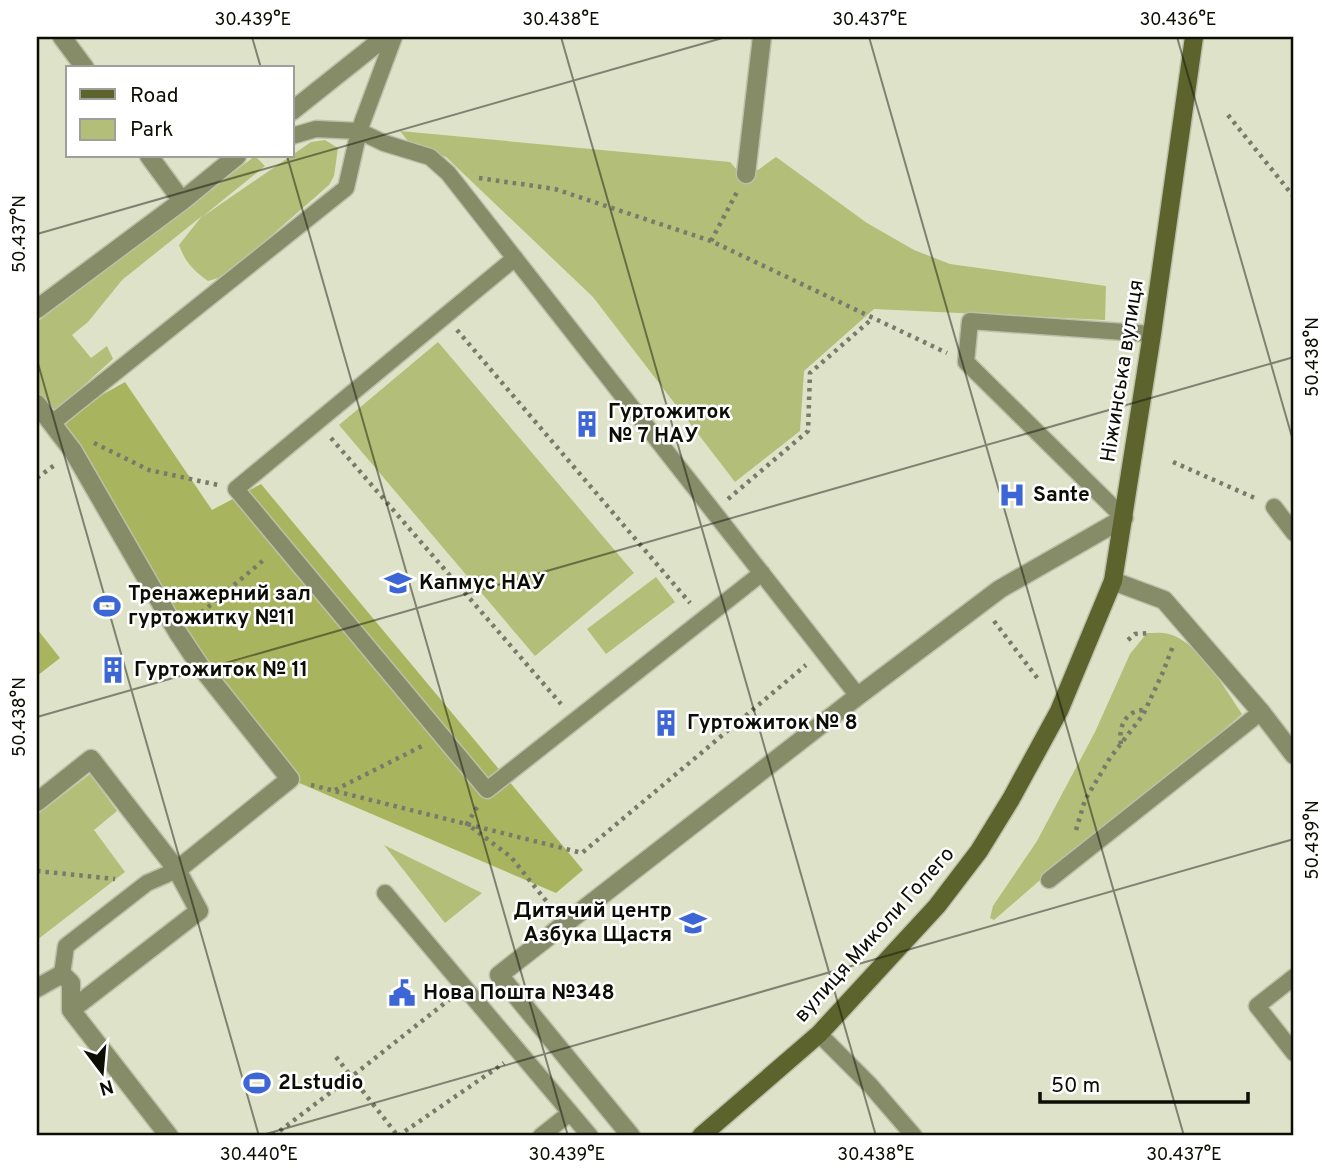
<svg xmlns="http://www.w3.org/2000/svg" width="1331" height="1173" font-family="Overpass,sans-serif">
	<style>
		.green { fill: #b3be78 }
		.forest { fill: #a9b55e }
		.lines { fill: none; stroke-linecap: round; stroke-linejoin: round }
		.lane-casing { stroke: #bcc0a9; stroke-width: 19 }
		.street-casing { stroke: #bcc0a9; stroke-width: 21 }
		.secondary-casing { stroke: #bcc0a9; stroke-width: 21 }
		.path { stroke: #787b6a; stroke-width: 4.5; stroke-dasharray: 3.5 5; stroke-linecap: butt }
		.lane { stroke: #868b68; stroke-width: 16 }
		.street { stroke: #868b68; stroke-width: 18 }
		.secondary { stroke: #5c632d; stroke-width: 18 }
		.ticks { fill: none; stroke: #0c0d05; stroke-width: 2; stroke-opacity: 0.45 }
		.labels { text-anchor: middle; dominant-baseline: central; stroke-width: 5; stroke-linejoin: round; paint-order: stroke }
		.street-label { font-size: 21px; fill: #0c0d05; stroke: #fff }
		.poi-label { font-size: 21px; font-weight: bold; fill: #0c0d05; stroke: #fff; text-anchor: start }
		.neatline { fill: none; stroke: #0c0d05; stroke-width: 2.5 }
		.ticks-label { font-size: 18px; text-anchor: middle; fill: #0c0d05 }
	</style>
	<rect width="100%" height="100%" fill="#dde2c8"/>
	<path class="green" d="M400,131L730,162L738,171L758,170L776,157L867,223L914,250L950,264L1106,286L1105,320L874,309L804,371L800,431L735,482L593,297L446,157L411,145Z
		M325,140L338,148L334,176L329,185L225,276L208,281C194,271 185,262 179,245L202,216L122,280L88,322L72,335L91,358L107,346L113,359L51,415L37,398V322L255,156L265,166L202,217L311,142Z
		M438,342L634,573L535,656L339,425Z
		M656,577L675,602L606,654L587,629Z
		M1147,633C1154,633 1162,632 1169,634C1200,643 1225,689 1242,714L1151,793L1054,868L994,920L990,918L993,906L1037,841L1095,732L1130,654Z
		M90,774L117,811L94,830L125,872L37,940V815Z
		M384,845L482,893L445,923Z"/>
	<path class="forest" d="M125,382L212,510L261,484L583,870L556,893L290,779L178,633L63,453L52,423Z
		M37,629L60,658L37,676Z"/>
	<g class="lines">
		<defs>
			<path id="lane" d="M292,136L316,129L359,131L384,143L430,157L448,173L858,696
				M515,258L236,489L487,790L762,573
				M52,423L346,188L359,131L394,37
				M1274,507L1294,533
				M1124,518L966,362L970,321L1152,334
				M1049,880L1261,712
				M385,893L590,1136
				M62,974L66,946L147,883L177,870
				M1294,977L1257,1006L1294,1053
				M819,1034L870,1085L914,1136
				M541,1136L570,1113"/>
			<path id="street" d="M62,37L85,68
				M292,111L385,37
				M149,156L182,201
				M746,174L762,37
				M37,309L182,201L237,156
				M37,404L73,451L178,633L200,666L290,779L177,870L199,911L71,1010L169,1136
				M1113,581L1164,600L1261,712L1294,755
				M37,802L91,759L177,870
				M37,988L62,974L71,983V1010
				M631,1136L499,975L858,696L1000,589L1124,518"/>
			<path id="secondary" d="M701,1136L819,1034L937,906L979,851L1011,799L1059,711L1113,581L1152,334L1194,37"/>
		</defs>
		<use href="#lane" class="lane-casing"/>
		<use href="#street" class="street-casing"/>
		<use href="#secondary" class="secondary-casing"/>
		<path class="path" d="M1228,115L1294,197
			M479,178L555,189L711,241L947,353
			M711,241L737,192
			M457,330L690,603
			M331,438L561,704
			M94,443L149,470L218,485
			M1173,462L1257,499
			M37,478L56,464
			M728,499L808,431L810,373L873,318
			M195,618L266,558
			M994,621L1038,679
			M1128,640L1135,634L1150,633
			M1121,744C1118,726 1126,710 1145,710
			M311,785L582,853L806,665
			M335,790L424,745
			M477,807L467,824L511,857L551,907
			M1076,830L1085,800L1110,758L1143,715L1163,672L1173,646
			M37,871L115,879
			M336,1057L398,1136
			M273,1136L351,1077L450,999
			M398,1136L504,1063"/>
		<use href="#lane" class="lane"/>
		<use href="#street" class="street"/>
		<use href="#secondary" class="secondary"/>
	</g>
	<path class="ticks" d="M252,37L261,68M561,37L876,1136M869,37L1184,1136M1177,37L1294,444M287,156L568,1136M37,234L726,37M37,360L259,1136M37,717L1294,357M259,1136L1294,839"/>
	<defs>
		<symbol id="building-bare" viewBox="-9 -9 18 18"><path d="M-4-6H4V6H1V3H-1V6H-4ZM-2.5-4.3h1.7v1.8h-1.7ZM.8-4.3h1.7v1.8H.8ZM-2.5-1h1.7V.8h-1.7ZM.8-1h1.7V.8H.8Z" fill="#3c65d6" stroke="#fff" stroke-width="2.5" paint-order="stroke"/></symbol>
		<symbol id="hospital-bare" viewBox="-9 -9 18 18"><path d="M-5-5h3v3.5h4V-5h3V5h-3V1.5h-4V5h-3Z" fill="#3c65d6" stroke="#fff" stroke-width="2.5" paint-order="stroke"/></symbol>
		<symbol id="university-bare" viewBox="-9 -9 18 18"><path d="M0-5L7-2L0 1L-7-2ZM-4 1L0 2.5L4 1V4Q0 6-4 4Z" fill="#3c65d6" stroke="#fff" stroke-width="2.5" paint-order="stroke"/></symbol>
		<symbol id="stadium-bare" viewBox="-9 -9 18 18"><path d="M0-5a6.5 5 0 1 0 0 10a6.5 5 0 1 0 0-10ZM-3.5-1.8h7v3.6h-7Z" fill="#3c65d6" stroke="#fff" stroke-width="2.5" paint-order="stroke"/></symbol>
		<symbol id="school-bare" viewBox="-9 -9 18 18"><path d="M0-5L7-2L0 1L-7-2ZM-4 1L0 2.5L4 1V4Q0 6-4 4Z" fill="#3c65d6" stroke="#fff" stroke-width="2.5" paint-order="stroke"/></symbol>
		<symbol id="civic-bare" viewBox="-9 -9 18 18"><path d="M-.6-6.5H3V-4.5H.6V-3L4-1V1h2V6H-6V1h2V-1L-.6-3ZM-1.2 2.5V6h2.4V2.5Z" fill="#3c65d6" stroke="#fff" stroke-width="2.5" paint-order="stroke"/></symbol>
	</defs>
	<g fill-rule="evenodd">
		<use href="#building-bare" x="568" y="405" width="38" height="38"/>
		<use href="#hospital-bare" x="993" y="476" width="38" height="38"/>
		<use href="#university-bare" x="379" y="564" width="38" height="38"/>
		<use href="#stadium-bare" x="88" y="587" width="38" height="38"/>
		<use href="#building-bare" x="94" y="651" width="38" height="38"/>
		<use href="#building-bare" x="647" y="704" width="38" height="38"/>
		<use href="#school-bare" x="674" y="904" width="38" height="38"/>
		<use href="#civic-bare" x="383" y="974" width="38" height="38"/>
		<use href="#stadium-bare" x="238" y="1064" width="38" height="38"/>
	</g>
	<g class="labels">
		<g class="street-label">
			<text transform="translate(1123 371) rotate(-81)">Ніжинська вулиця</text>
			<text transform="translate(875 935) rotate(-48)">вулиця Миколи Голего</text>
		</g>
		<g class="poi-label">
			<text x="608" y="412">Гуртожиток<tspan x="608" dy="24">№ 7 НАУ</tspan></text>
			<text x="1033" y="495">Sante</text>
			<text x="419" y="583">Капмус НАУ</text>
			<text x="128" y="594">Тренажерний зал<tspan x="128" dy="24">гуртожитку №11</tspan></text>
			<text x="134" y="670">Гуртожиток № 11</text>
			<text x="687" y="723">Гуртожиток № 8</text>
			<text x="672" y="911" text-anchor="end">Дитячий центр<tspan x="672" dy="24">Азбука Щастя</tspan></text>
			<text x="423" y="993">Нова Пошта №348</text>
			<text x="278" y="1083">2Lstudio</text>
		</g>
	</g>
	<rect width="1331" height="1173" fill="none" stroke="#ffffff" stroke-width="77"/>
	<rect x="66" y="66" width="228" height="91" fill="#ffffff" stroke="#9e9e9b" stroke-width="2"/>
	<rect x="80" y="89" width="35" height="10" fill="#5c632d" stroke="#9e9e9b" stroke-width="2"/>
	<text x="130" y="102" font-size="21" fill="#0c0d05">Road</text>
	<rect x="80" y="119" width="35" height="21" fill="#b3be78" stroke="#9e9e9b" stroke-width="2"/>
	<text x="130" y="136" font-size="21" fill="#0c0d05">Park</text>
	<g transform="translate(102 1072) rotate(164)" stroke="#ffffff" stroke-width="5" paint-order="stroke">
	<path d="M0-5L12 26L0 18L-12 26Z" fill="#0c0d05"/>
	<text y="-10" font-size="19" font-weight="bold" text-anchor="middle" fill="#0c0d05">N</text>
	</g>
	<path d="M1040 1092v10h208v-10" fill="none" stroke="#0c0d05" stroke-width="3.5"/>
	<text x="1051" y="1092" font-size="21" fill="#0c0d05" stroke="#ffffff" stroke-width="5" paint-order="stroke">50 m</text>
	<rect x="38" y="38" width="1254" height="1096" class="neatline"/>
	<g class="ticks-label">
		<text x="253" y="25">30.439°E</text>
		<text x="561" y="25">30.438°E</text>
		<text x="870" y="25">30.437°E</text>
		<text x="1178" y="25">30.436°E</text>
		<text transform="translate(19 234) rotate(-90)" y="6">50.437°N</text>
		<text transform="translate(1312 357) rotate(-90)" y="6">50.438°N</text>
		<text transform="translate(19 717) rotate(-90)" y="6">50.438°N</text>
		<text transform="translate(1312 840) rotate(-90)" y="6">50.439°N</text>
		<text x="259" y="1160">30.440°E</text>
		<text x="567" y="1160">30.439°E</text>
		<text x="876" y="1160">30.438°E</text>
		<text x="1184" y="1160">30.437°E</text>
	</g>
</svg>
